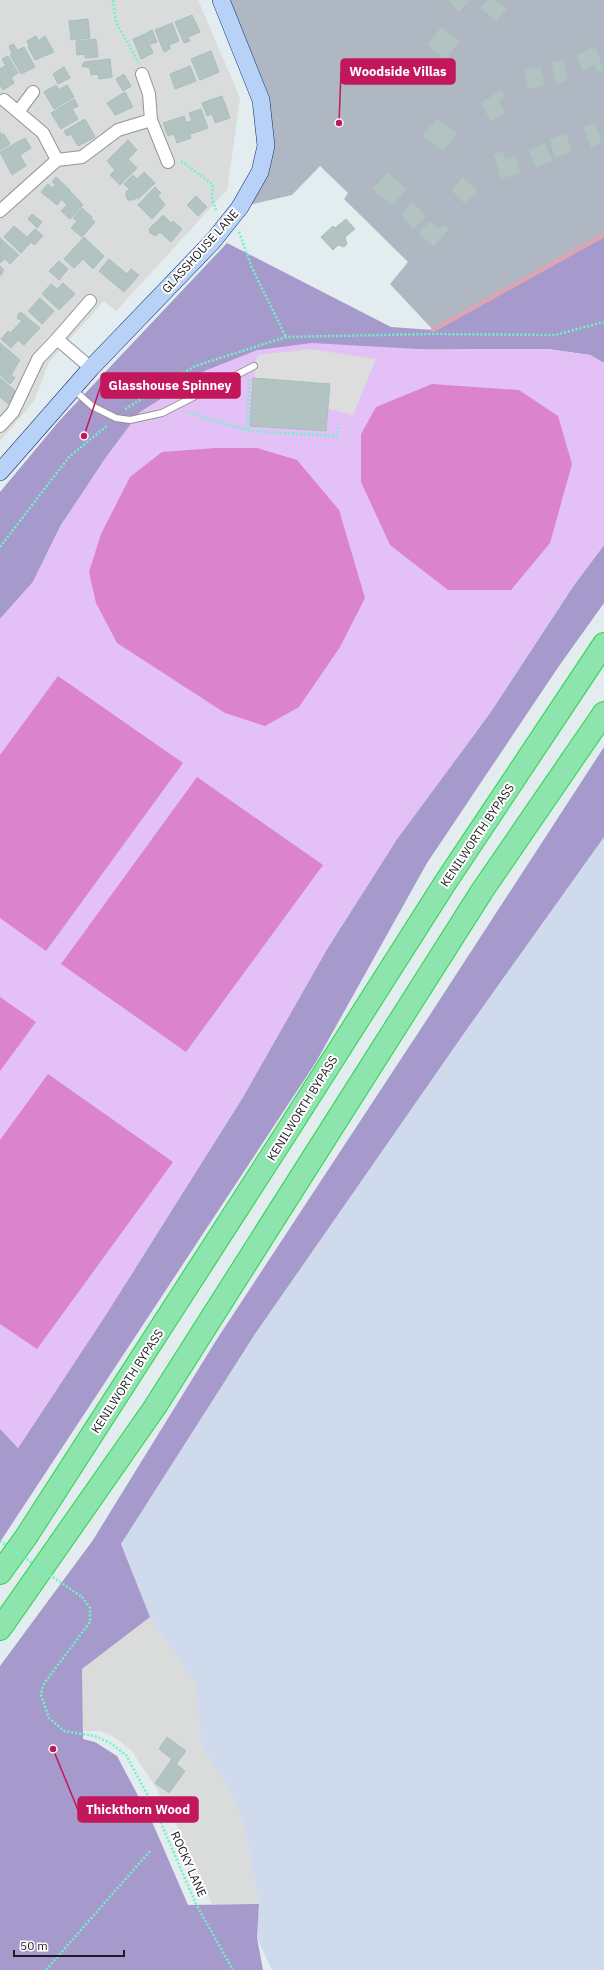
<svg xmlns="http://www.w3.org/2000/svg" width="604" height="1970" font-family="'IBM Plex Sans',sans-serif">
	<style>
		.residential { fill: #dadbdb }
		.construction { fill: #afb8c2 }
		.farmland { fill: #cfdaed }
		.forest { fill: #a699cc }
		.park { fill: #e3c1f7 }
		.pitch { fill: #db83cd }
		.parking { fill: #ddd }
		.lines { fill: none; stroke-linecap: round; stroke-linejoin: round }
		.stream { stroke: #dba5b1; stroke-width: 4.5 }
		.building { fill: #b3c3c2; stroke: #a6bfbf }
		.lane-casing { stroke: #949494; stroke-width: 8 }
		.street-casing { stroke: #949494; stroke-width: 14 }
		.secondary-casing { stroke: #082c71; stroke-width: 18 }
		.highway-casing { stroke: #29d34c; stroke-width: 24 }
		.path { stroke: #6df5c6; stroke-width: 2.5; stroke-dasharray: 2 2; stroke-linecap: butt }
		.lane { stroke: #fff; stroke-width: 6 }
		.street { stroke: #fff; stroke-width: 12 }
		.secondary { stroke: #b8d1f7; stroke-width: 17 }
		.highway { stroke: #8de4ac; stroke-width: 22 }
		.path-bridge { stroke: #6df5c6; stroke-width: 2.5; stroke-dasharray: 2 2; stroke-linecap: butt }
		.labels { text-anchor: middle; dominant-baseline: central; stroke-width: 4; stroke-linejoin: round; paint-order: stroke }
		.street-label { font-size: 12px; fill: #1d1d1d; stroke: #fff }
		.leader { fill: none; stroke: #c2185b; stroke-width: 1.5 }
		.callout-dot { fill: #c2185b; stroke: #fff; stroke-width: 1.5 }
		.callout { fill: #c2185b; stroke: #c2185b; stroke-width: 1.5 }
		.callout-label { font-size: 13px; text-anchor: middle; font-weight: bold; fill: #fff }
	</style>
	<rect width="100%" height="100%" fill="#e3ecee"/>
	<path class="residential" d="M0,0H198L240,98L227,190L116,311L104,301L49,362L34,401L0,441Z
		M150,1617L196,1685L202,1749L228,1788L245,1828L259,1904H212L176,1824L156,1788L132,1751L114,1737L101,1731H83L82,1669Z"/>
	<path class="construction" d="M221,0H604V235L433,330L390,284L408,262L344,199L348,193L320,166L292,195L240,207L260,172L261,100Z"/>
	<path class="farmland" d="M604,837V1970H272L257,1938L259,1904L245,1828L228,1788L202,1749L196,1685L150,1617L121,1544L255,1334L467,1029Z"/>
	<path class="forest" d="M604,235V363L590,355L547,349L258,350L205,371L139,413L61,525L33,582L0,619V492L60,420L227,243L391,327L433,330Z
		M604,545V603L559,666L427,863L316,1062L0,1542V1428L18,1448L107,1313L243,1097L327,949L397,839L490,713L574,585Z
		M604,747V837L467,1029L255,1334L121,1544L150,1617L82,1669L83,1739L95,1742L117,1756L153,1824L188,1905L259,1904L257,1938L263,1970H0V1666L93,1540L217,1339L422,1027Z"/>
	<path class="park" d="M312,343L435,350L547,349L590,355L604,363V545L574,585L490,713L397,839L327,949L243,1097L107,1313L18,1448L0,1429V619L33,582L61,525L106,457L139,413L205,371L258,350Z"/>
	<path class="pitch" d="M432,384L519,390L558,416L572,464L550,543L511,590H448L390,545L361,482V434L376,407Z
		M215,448H257L297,460L339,510L365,598L340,647L299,707L265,726L225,713L117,643L96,603L89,572L101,534L130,477L162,452Z
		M58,676L183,763L46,951L0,918V755Z
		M197,777L323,865L186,1052L61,964Z
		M0,997L36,1022L0,1071Z
		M48,1074L173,1162L37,1349L0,1324V1140Z"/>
	<path class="parking" d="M310,349L376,359L353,415L328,409L329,384L255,378L254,366L258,355Z"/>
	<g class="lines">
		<path class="stream" d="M433,330L604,235"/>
	</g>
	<path class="building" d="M447,0H471L459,12Z
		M488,0H497L507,9L496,22L480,8Z
		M192,15L200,32L188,37L190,41L184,43L175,22Z
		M88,19L90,38L71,40L69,21Z
		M172,23L179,41L169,45L170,49L164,52L155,30Z
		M441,27L460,41L446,59L427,45Z
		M152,30L157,42L151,44L146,33Z
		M145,34L153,53L141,59L133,39Z
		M36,36L38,41L45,36L54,52L35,60L28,47L29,46L27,41Z
		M96,39L98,57L85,58V54L77,55L76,41Z
		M13,44L18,50L24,47L35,67L21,74L10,55L12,54L9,46Z
		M595,46L604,70L598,73L594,65L582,71L576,55Z
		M211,51L219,72L200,80L191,59Z
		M8,56L18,73L12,77L2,59Z
		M110,59L112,77L99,79L98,74L91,75L90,68L82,66L84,62Z
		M563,59L568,80L556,84L551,62Z
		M5,66L14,83L3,90L0,85V69Z
		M190,66L196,81L175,89L170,74Z
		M540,66L546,85L529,90L523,71Z
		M64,67L70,78L58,84L53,74Z
		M124,74L131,86L123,91L116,79Z
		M56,85L59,90L67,85L74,97L54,109L44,92Z
		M501,90L505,97L499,101L506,113L491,122L480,103Z
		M125,92L133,107L115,115L107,103Z
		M222,96L230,118L215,123L212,114L207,116L202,103Z
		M74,99L78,106L72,109L78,119L61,129L51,113Z
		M201,109L208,128L191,134L187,122L192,121L189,113Z
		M184,116L191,138L177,143L174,134L168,136L163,123Z
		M437,118L457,133L443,151L422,136Z
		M85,119L95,137L78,146L71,134L67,136L64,131Z
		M595,123L602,142L591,148L583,127Z
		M0,132L2,135L4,134L10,144L0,150Z
		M566,133L572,152L555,158L549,139Z
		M25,138L31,148L20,155L26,166L12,175L0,152Z
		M128,140L137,150L128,159L137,168L120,185L110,175L115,170L107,161Z
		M545,143L553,161L536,168L528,150Z
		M503,151L505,159L516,156L521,173L501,179L493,154Z
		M144,172L155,183L138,199L137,197L134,200H128L126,197V192L129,189L124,184L133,175L137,179Z
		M388,172L407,189L392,206L372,189Z
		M56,177L70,190L57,205L41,192L48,184L52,188L55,185L52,182Z
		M463,177L478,191L465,204L451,190Z
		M155,187L161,193L158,196L165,205L152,219L138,205Z
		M70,191L83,205L70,219L61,211L67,205L62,200Z
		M196,196L207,207L198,216L187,205Z
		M413,202L426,217L413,229L400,214Z
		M82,208L92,217L91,218L95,222L82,237L71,228L77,221L73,218Z
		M32,214L42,222L37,228L28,219Z
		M163,215L171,223L173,221L182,229L171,242L160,232L156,236L150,233L149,229Z
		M346,219L355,229L345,237L347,244L344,247L338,245L333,250L321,237L333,226L335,228Z
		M430,221L439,229L444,224L449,230L433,247L418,233Z
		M14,226L27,237L35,229L43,236L34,245L31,242L21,253L4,237Z
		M84,237L104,256L93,269L83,259L74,268L64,259Z
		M0,238L19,255L10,264L5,259L0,263Z
		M109,259L127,274L131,269L139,275L124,292L99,271Z
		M59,261L68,269L59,280L49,271Z
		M0,266L4,270L1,275H0Z
		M63,283L75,294L59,310L42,294L51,284L57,289Z
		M40,298L54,311L42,324L28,311Z
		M19,313H22L40,328L24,345L18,340L11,348L1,339L8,331L10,333L22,321L17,318Z
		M0,343L20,360L11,375L15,378L10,384L0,375Z
		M0,378L18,393L8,404L0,397Z
		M253,378L330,384L326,431L250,426Z
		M167,1737L186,1751L176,1764L185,1771L169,1793L155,1783L172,1759L159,1749Z"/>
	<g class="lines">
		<defs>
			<path id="lane" d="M74,390L92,406L116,418L130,420L162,413L254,366"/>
			<path id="street" d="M142,74L149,94L151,120
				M4,100L43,133L57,160
				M18,112L33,92
				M0,211L57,160L82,157L118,130L151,120L168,162
				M57,339L90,301
				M0,426L13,412L38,359L57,339L91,368"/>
			<path id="secondary" d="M0,472L91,368L213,241L240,207L260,172L266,146L261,100L221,0"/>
			<path id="highway" d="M0,1573L26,1537L290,1127L445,883L604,644
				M0,1629L155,1407L482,891L604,713"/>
		</defs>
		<use href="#lane" class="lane-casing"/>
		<use href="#street" class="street-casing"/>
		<use href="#secondary" class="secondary-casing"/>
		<use href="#highway" class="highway-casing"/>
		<path class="path" d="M113,0L116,22L139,63
			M181,162H183L213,185L212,200L217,212
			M239,232L252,268L286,337
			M125,409L195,366L286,337L431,334L555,335L604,322
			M187,412L250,431L337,436L338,427
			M248,429L249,379
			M0,547L69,457L108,425
			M82,1597L90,1608V1622L43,1685L41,1695L49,1718L64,1731L95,1736L112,1744L126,1755L154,1807L196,1904L233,1970
			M46,1970L151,1850"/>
		<use href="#lane" class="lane"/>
		<use href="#street" class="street"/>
		<use href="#secondary" class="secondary"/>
		<use href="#highway" class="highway"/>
		<path class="path-bridge" d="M0,1541L82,1597"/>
	</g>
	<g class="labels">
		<g class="street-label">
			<text transform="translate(200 251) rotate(-48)">GLASSHOUSE LANE</text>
			<text transform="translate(477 835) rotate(-56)">KENILWORTH BYPASS</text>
			<text transform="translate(302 1108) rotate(-58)">KENILWORTH BYPASS</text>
			<text transform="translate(127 1381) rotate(-57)">KENILWORTH BYPASS</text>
			<text transform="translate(189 1864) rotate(66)">ROCKY LANE</text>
		</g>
	</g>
	<path class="leader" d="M339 123L341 72M84 436L101 385M53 1749L78 1810"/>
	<g class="callout-dot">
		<circle cx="339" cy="123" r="4"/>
		<circle cx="84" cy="436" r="4"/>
		<circle cx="53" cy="1749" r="4"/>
	</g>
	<g class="callout">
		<rect x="341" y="59" width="114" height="25" rx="4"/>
		<rect x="101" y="373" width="139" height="25" rx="4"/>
		<rect x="78" y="1797" width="120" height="25" rx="4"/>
	</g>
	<g class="callout-label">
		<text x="398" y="76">Woodside Villas</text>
		<text x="170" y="390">Glasshouse Spinney</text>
		<text x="138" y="1814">Thickthorn Wood</text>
	</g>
	<path d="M14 1950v6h110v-6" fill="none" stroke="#1d1d1d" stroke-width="2"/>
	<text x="20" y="1950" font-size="12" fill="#1d1d1d" stroke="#ffffff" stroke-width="3" paint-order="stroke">50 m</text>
</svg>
